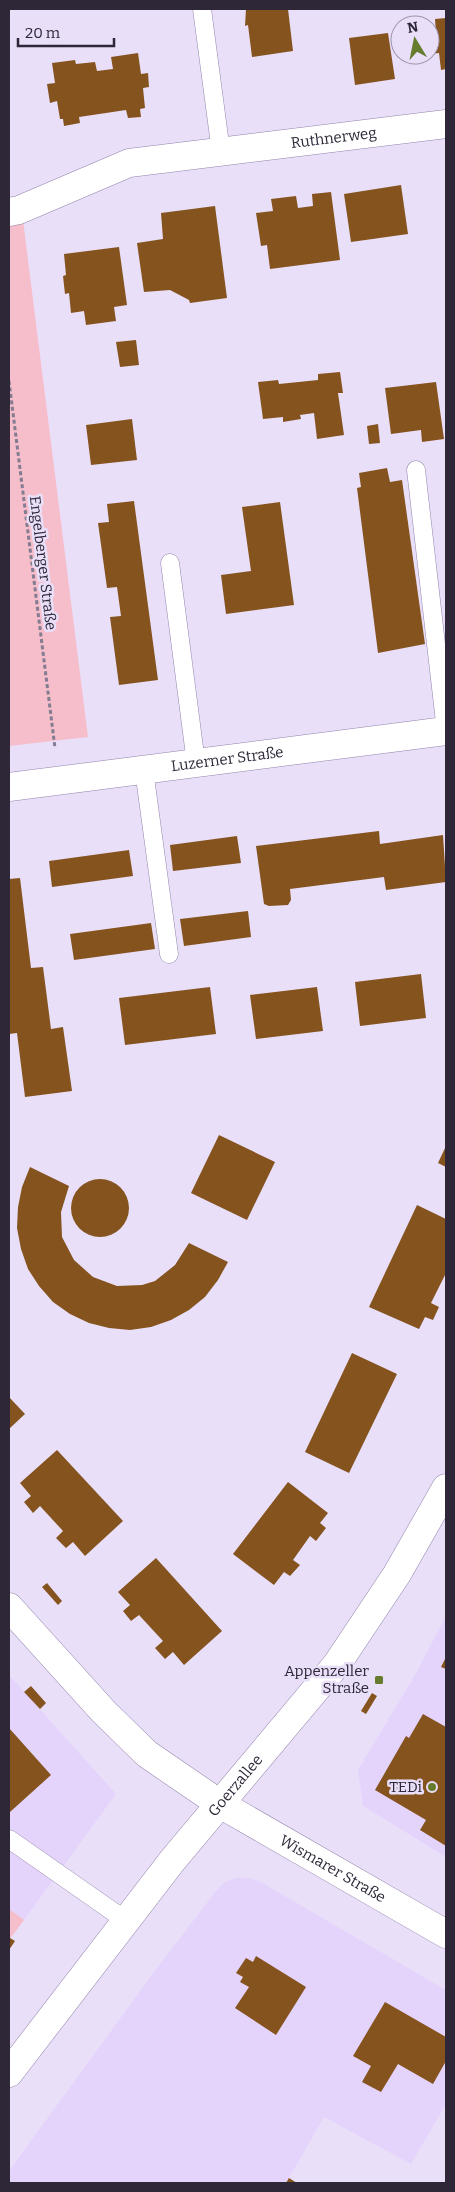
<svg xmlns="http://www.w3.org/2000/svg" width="455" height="2192" font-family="Bitter,serif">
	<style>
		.built { fill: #e4d4fc }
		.green { fill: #f6becb }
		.building { fill: #85531e }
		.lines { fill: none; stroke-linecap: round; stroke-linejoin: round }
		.service-casing { stroke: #9383ab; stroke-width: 19 }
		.minor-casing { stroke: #9383ab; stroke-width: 29 }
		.tertiary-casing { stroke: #9383ab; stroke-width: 29 }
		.secondary-casing { stroke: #9383ab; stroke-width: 29 }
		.path { stroke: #847c91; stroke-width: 3; stroke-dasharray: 4 2.5; stroke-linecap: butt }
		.service { stroke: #fff; stroke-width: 18 }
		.minor { stroke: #fff; stroke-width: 28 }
		.tertiary { stroke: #fff; stroke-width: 28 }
		.secondary { stroke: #fff; stroke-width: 28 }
		.poi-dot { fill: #667c2d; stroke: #e9dff9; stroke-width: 2 }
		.labels { text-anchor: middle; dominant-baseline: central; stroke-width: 5; stroke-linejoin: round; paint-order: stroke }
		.street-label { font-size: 15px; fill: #2d2737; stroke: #e9dff9 }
		.poi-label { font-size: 15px; fill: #2d2737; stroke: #e9dff9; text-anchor: end }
	</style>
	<rect width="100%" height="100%" fill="#e9dff9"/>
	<path class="built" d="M446,1616V1857L363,1806L358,1770L415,1675Z
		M9,1675L116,1794L24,1920L9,1909Z
		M236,1878H248L259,1881L446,1990V2104L411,2164L324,2117L286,2183H9V2171L151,1976L216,1891L225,1882Z"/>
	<path class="green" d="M23,220L88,737L9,746V222Z
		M9,1909L24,1920L9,1940Z"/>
	<path class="building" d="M246,9H288L293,51L252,57L248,25L245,26Z
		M446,18V69L441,70L439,53L430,54V34L436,33L435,19Z
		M388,33L395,79L355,85L349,38Z
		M138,53L141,74L148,73L149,87L143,88L145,108L140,109L141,117L128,118L126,110L79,117L80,123L64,126L63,119H60L57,101L50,103L47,84L55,83L52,63L75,60L76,64L95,62L97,71L113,69L111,57Z
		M401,185L408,234L351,242L344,194Z
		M331,192L340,260L270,269L267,245L261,246L256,213L273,211L271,199L296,196L298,208L313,206L312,194Z
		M215,206L227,298L190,303L189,300L170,290L144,292L137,243L163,239L161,213Z
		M119,247L127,305L114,307L116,321L86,325L84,311L71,313L69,293L65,294L63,276L66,275L64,254Z
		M136,340L139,365L120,367L116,342Z
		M340,372L343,393H338L344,435L317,439L314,413L300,415L301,419L283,422V417L263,419L258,382L278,380L279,384L318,380V374Z
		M436,382L444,439L422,442L421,430L391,434L385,388Z
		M132,419L137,460L91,465L86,425Z
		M378,424L380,443L369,444L367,426Z
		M387,468L390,482L402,480L425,644L378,653L357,488L361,487L359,473Z
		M134,501L158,680L119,685L110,617L121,616L117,587L107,588L98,523L109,522L107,504Z
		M280,502L294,605L226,614L221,575L251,571L242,507Z
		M379,831L380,844L443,835L446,882L386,890L384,877L290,889L291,900L288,905L269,906L264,904L256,846Z
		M237,836L241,863L173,871L170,845Z
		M129,850L133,876L52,887L49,861Z
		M20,878L31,968L43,967L51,1029L63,1027L72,1091L25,1097L17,1033L9,1034V879Z
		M248,911L251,937L184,946L180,919Z
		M151,923L155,949L74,960L70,934Z
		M421,974L426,1018L360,1026L355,982Z
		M210,987L216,1034L125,1045L119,998Z
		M317,987L323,1031L256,1039L250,995Z
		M219,1135L275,1162L247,1220L191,1193Z
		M446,1146V1167L438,1163Z
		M30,1167L69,1186L61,1212L62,1237L74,1260L93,1277L117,1286L142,1285L155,1281L175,1265L189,1243L228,1262L218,1280L205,1297L189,1310L171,1320L151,1327L130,1330L109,1328L89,1323L70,1314L53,1302L39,1286L28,1269L21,1249L17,1228L18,1207L22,1187Z
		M71 1208a29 29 0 1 1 58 0a29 29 0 1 1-58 0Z
		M417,1205L446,1219V1273L431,1303L439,1307L433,1320L425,1317L419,1329L369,1307Z
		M352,1353L397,1374L349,1473L305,1452Z
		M9,1397L25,1414L9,1429Z
		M57,1450L123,1521L85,1556L73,1542L66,1548L56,1538L63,1531L40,1506L33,1513L24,1502L31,1496L20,1483Z
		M288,1482L328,1513L320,1523L326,1528L316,1541L310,1536L293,1560L300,1565L290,1576L284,1572L274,1585L233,1554Z
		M156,1558L222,1631L184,1665L173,1652L165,1659L155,1648L163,1641L139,1615L131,1621L123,1611L130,1605L118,1592Z
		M47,1583L62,1601L58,1605L42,1587Z
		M446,1657V1669L441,1667Z
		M31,1686L46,1703L40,1709L24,1692Z
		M372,1693L377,1696L366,1714L361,1711Z
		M423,1714L446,1727V1846L420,1830L426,1820L375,1790L406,1736L409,1738Z
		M9,1728L51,1775L10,1812L9,1811Z
		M10,1938L15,1941L9,1950V1940Z
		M256,1956L306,1987L276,2035L235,2008L249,1987L240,1982L243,1977L236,1973L246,1958L253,1962Z
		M385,2002L446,2037V2061L433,2084L398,2064L381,2092L362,2082L371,2066L353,2056Z
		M289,2178L297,2183H286Z"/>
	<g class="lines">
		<defs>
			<path id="service" d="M202,9L221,152
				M416,470L446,731
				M170,563L196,763
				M144,770L169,954
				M9,1839L125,1920"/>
			<g id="minor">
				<path id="s1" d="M9,212L19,210L129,163L446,124"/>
				<path id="s2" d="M9,787L446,731"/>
			</g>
			<path id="tertiary" d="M9,1607L103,1711L147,1754L220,1804"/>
			<g id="secondary">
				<path id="s3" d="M220,1804L446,1934"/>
				<path id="s4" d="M9,2073L172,1861L337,1664L397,1574L446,1488"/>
			</g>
		</defs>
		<use href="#service" class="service-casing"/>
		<use href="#minor" class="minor-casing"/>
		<use href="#tertiary" class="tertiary-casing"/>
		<use href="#secondary" class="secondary-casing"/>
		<path class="path" d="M9,381L55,748"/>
		<use href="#service" class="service"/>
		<use href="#minor" class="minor"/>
		<use href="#tertiary" class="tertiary"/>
		<use href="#secondary" class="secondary"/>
	</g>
	<g class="poi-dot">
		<rect x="374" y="1675" width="10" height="10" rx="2.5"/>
		<circle cx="432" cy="1787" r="5"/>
	</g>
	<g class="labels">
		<g class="street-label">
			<text stroke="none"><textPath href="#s1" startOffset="336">Ruthnerweg</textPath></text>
			<text transform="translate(43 563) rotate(83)">Engelberger Straße</text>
			<text stroke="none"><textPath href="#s2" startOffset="220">Luzerner Straße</textPath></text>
			<text stroke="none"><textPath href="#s4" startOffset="366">Goerzallee</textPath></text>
			<text stroke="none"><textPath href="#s3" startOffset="130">Wismarer Straße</textPath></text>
		</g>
		<g class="poi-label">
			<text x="369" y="1671">Appenzeller<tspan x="369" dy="17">Straße</tspan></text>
			<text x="422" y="1787">TEDi</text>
		</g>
	</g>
	<rect width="455" height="2192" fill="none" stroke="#2d2737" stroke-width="20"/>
	<g transform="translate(415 40) rotate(350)"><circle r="24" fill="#e9dff9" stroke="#9e95ab"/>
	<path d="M0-4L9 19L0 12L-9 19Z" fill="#667c2d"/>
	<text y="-8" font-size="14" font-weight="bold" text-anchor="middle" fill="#2d2737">N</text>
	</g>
	<path d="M18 38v8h96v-8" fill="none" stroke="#2d2737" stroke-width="2.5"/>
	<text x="25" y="38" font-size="15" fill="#2d2737" stroke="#e9dff9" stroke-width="4" paint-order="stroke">20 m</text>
</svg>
